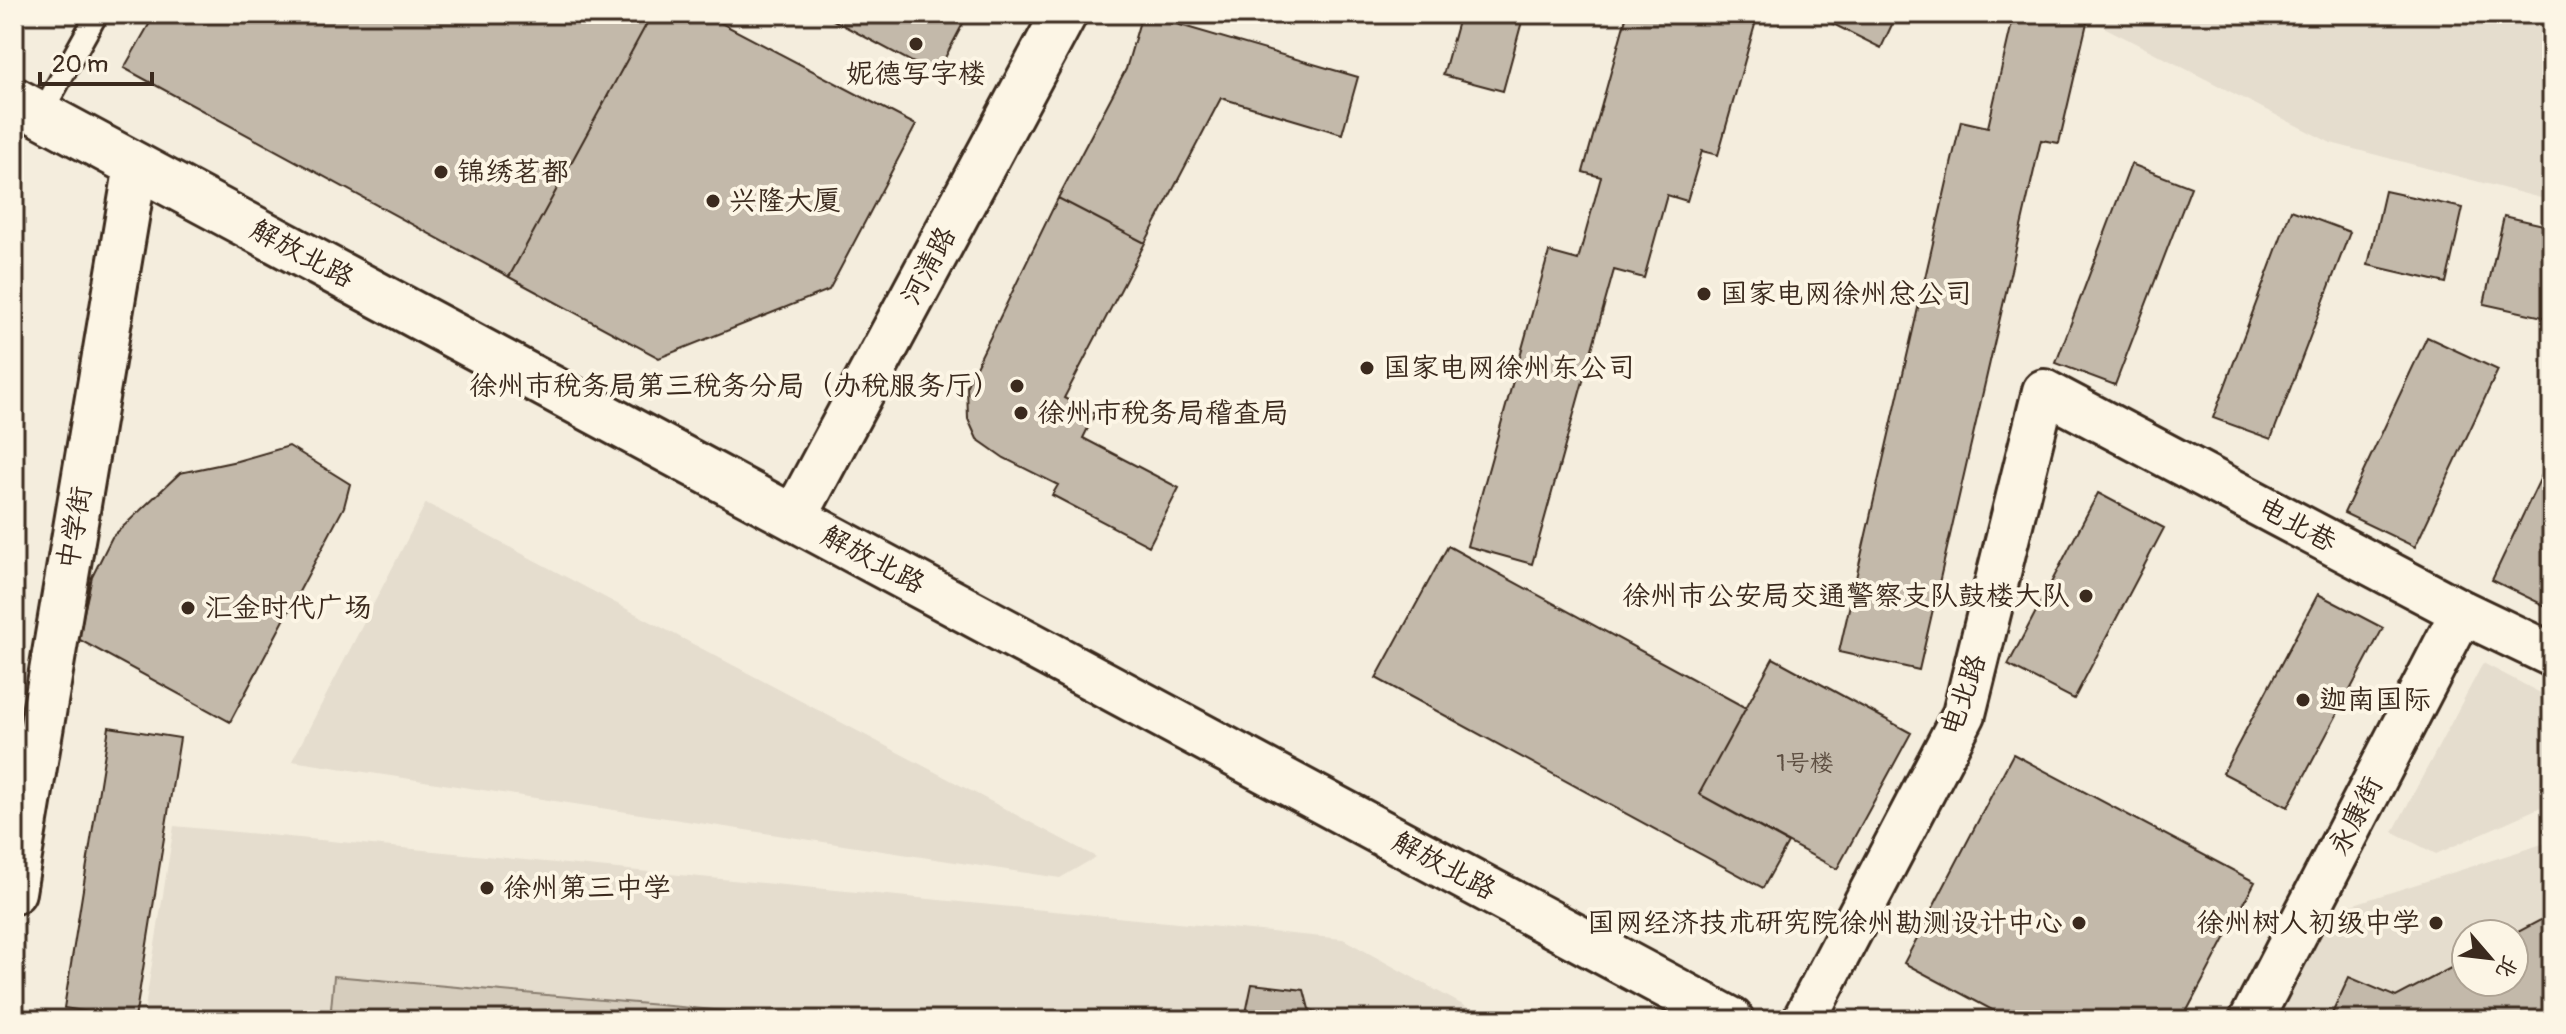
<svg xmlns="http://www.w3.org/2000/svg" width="2566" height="1034" font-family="Pangolin,'LXGW WenKai TC',sans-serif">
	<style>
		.built { fill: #e5ddce; fill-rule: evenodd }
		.green { fill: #d6cdbd; stroke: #887c6e; stroke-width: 2 }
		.building { fill: #c3b9aa; stroke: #3b2a1e; stroke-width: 2 }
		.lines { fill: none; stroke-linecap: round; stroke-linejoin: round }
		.lane-casing { stroke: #3b2a1e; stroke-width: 26 }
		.street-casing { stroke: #3b2a1e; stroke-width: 48 }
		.secondary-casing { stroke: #3b2a1e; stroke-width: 50 }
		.lane { stroke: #fcf5e5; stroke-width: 20 }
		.street { stroke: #fcf5e5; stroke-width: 42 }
		.secondary { stroke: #fcf5e5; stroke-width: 44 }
		.poi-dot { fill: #3b2a1e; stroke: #fcf5e5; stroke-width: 3 }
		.labels { text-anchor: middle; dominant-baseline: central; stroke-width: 8; stroke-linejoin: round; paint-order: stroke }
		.number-label { font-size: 24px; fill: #5d4e41 }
		.poi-label { font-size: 28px; fill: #3b2a1e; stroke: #fcf5e5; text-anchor: start }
		.street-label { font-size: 28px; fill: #3b2a1e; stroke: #fcf5e5 }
	</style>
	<rect width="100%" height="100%" fill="#f4eddd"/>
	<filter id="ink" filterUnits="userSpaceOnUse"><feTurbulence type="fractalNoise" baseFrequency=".0125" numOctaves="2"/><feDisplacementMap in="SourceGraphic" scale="16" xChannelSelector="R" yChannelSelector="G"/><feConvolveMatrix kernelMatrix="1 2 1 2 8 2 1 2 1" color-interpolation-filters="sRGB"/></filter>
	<g filter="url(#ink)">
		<path class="built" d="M2098,14H2552V201L2331,143L2096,23Z
			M426,503L1096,857L1060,878L292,761Z
			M2483,663L2552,699V802L2436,854L2393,832Z
			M174,826L1343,939L1490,1020H143Z
			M2552,841V1020H2270L2326,913ZM2466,934H2514V982H2466Z"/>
		<path class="green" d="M334,976L826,1020H330Z"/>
		<path class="building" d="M155,14H652L509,277L124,68Z
			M652,14H704L916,125L829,290L659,358L509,277Z
			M822,14H968L936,75Z
			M1142,14L1358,77L1342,134L1221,98L1145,243L1058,198L1126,69Z
			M1460,14H1524L1503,91L1443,75Z
			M1627,14H1758L1718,155L1702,151L1687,201L1667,195L1644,278L1614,270L1532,564L1467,546L1549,252L1578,260L1601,177L1583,172Z
			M1833,14H1897L1881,48L1829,22Z
			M2014,14H2089L2059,143L2041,140L1919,670L1839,652L1961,121L1988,127Z
			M2131,164L2191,187L2115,385L2056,363Z
			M2385,191L2463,208L2446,283L2368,265Z
			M1058,198L1145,243L1064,398L1095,414L1083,438L1179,488L1149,546L1052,495L1058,485L1004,458L977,439L968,419L967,385Z
			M2291,210L2350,232L2271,439L2213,418Z
			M2504,216L2552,227V319L2484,304Z
			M2427,337L2498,370L2415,547L2344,513Z
			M289,446L350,484L344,507L230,722L78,639L92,577L112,537L180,473L237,461Z
			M2552,454V609L2492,580Z
			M2098,493L2164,528L2074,699L2008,665Z
			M1448,546L1746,708L1699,794L1788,843L1763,888L1376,678Z
			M2318,594L2383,628L2288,807L2223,773Z
			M1773,658L1911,733L1837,869L1699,794Z
			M109,727L180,738L135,1019L64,1008Z
			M2013,754L2255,882L2182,1020H2011L1904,963Z
			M2552,914V1017L2547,1020H2329L2349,977L2396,997L2466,960V982H2514V934Z
			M1252,984L1304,990L1309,1009L1332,1020H1255L1256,1013H1246Z"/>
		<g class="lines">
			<defs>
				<path id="lane" d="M41,114L97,14"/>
				<path id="street" d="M14,892L136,165
					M1804,1020L1964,714L2044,391L2462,612L2552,655
					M2251,1020L2462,612"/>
				<path id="secondary" d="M14,100L1731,1020
					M794,518L1064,14"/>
			</defs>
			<use href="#lane" class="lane-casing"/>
			<use href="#street" class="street-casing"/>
			<use href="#secondary" class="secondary-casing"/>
			<use href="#lane" class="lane"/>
			<use href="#street" class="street"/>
			<use href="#secondary" class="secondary"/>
		</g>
	</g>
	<g class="poi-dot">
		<circle cx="916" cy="44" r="8"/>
		<circle cx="441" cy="172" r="8"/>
		<circle cx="713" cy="201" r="8"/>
		<circle cx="1704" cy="294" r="8"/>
		<circle cx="1367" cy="368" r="8"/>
		<circle cx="1017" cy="386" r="8"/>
		<circle cx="1021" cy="413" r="8"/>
		<circle cx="2086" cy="596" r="8"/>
		<circle cx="188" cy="608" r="8"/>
		<circle cx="2303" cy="700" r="8"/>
		<circle cx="487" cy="888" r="8"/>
		<circle cx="2079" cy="923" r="8"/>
		<circle cx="2436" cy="923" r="8"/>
	</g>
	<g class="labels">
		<g class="number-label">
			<text x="1805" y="763">1号楼</text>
		</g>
		<g class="poi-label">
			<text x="916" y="74" text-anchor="middle">妮德写字楼</text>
			<text x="457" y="172">锦绣茗都</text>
			<text x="729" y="201">兴隆大厦</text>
			<text x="1720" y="294">国家电网徐州总公司</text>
			<text x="1383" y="368">国家电网徐州东公司</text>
			<text x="1001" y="386" text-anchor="end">徐州市税务局第三税务分局（办税服务厅）</text>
			<text x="1037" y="413">徐州市税务局稽查局</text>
			<text x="2070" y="596" text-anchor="end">徐州市公安局交通警察支队鼓楼大队</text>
			<text x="204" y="608">汇金时代广场</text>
			<text x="2319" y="700">迦南国际</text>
			<text x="503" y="888">徐州第三中学</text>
			<text x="2063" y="923" text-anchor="end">国网经济技术研究院徐州勘测设计中心</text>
			<text x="2420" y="923" text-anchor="end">徐州树人初级中学</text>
		</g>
		<g class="street-label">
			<text transform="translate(302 254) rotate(28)">解放北路</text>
			<text transform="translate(929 266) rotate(-62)">河清路</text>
			<text transform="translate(2297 525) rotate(28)">电北巷</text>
			<text transform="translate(75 528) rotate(-80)">中学街</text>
			<text transform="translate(873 560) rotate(28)">解放北路</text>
			<text transform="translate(1964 695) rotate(-71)">电北路</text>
			<text transform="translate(2356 816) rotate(-63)">永康街</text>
			<text transform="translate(1444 866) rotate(28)">解放北路</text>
		</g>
	</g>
	<rect width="2566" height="1034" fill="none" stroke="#fcf5e5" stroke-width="48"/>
	<rect x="24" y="24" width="2518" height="986" fill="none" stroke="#3b2a1e" stroke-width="3" filter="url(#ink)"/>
	<g transform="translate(2490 958) rotate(118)"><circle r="38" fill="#fcf5e5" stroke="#afa495" stroke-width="2"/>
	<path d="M0-6L14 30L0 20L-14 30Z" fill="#3b2a1e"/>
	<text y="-12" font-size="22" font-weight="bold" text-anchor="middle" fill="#3b2a1e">北</text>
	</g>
	<path d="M40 72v12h112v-12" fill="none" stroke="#3b2a1e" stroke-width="4"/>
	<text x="52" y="72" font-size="24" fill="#3b2a1e" stroke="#fcf5e5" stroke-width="6" paint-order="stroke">20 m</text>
</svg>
